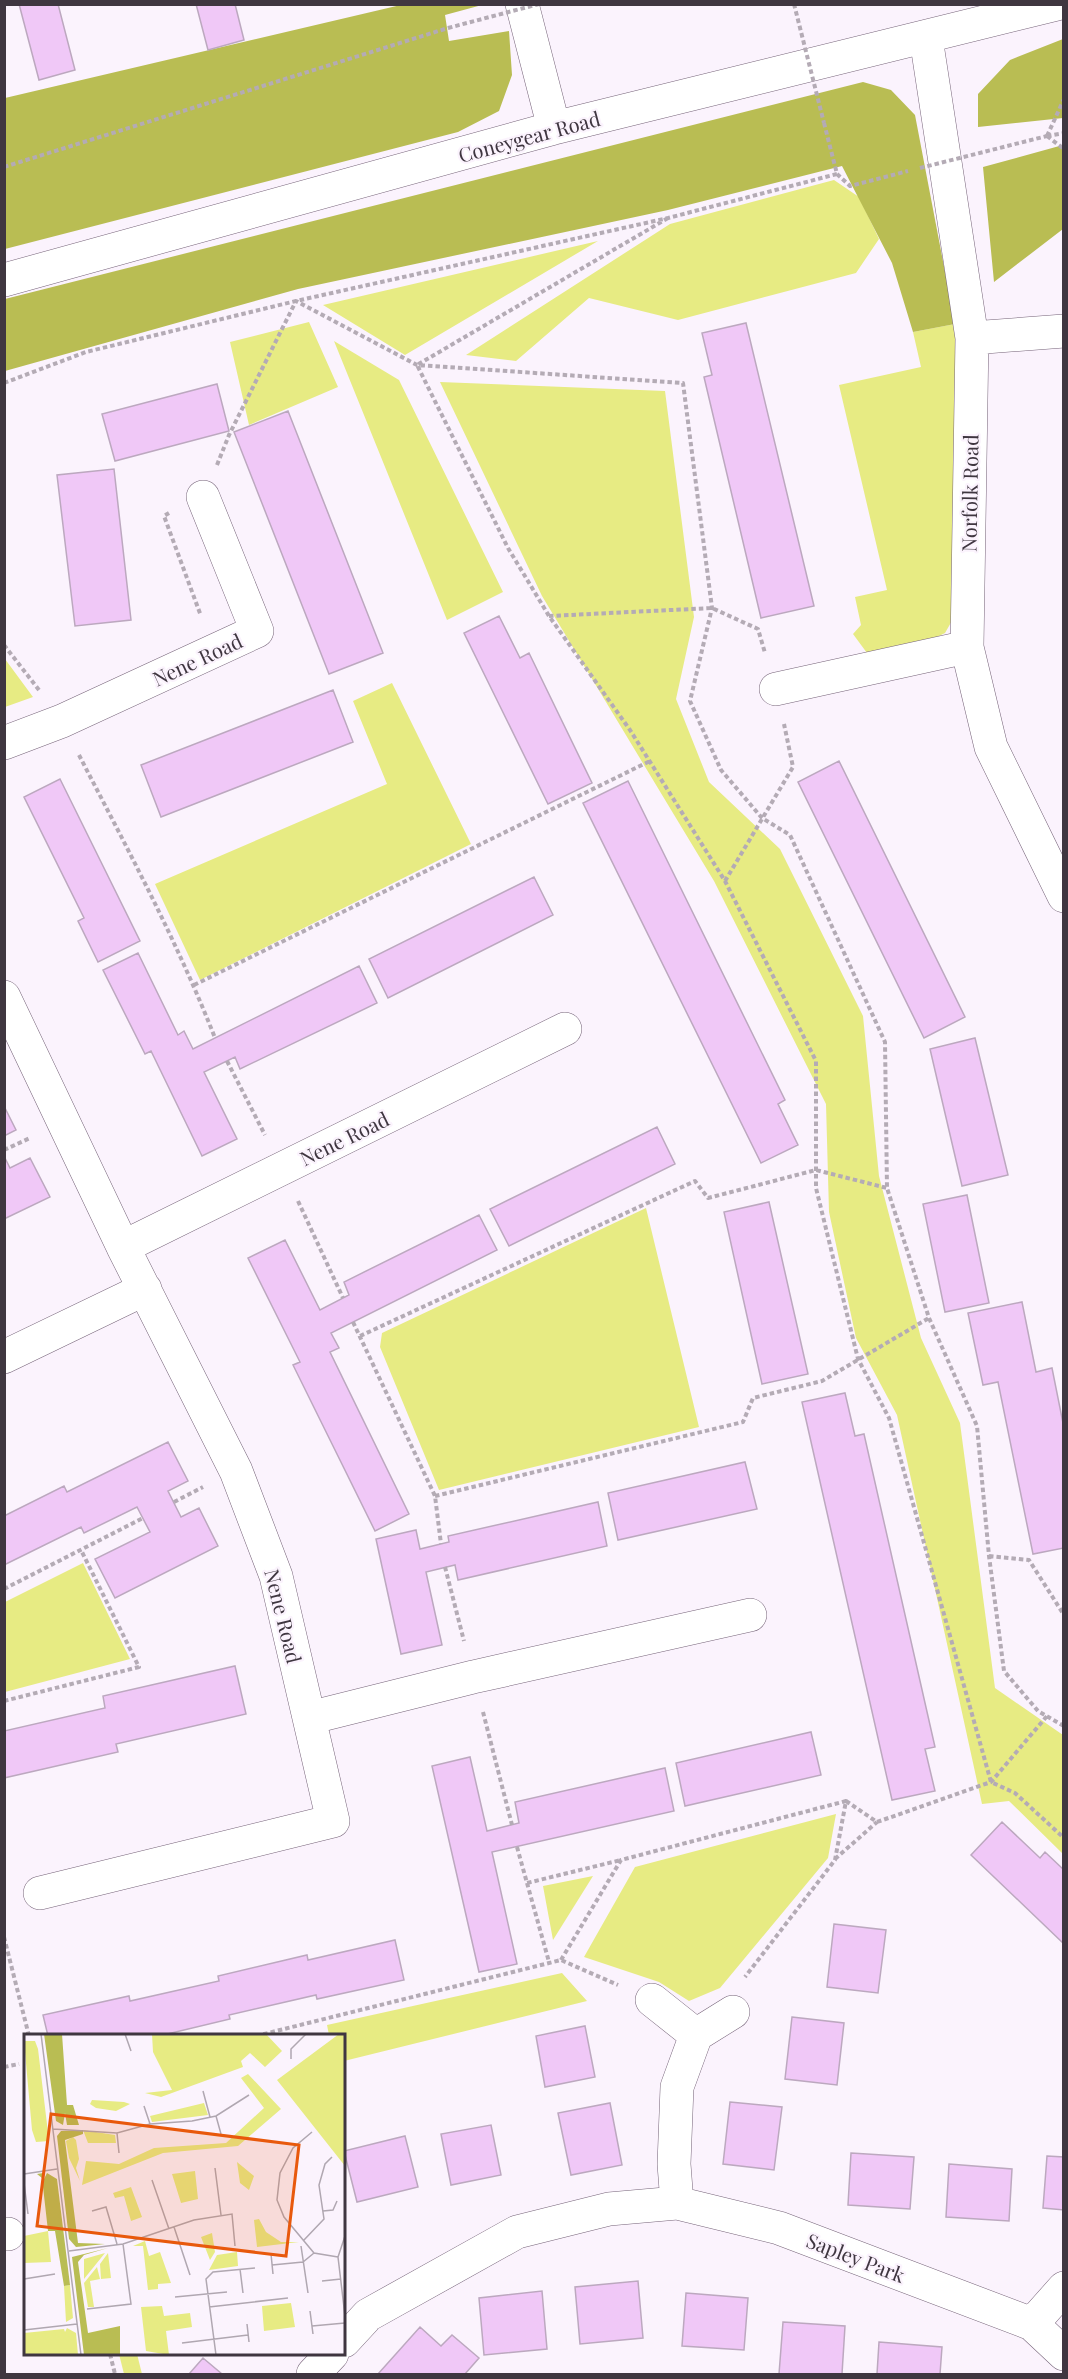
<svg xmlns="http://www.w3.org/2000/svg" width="1068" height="2379" font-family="'Playfair Display',serif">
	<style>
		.green { fill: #e7eb83 }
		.forest { fill: #b9bd53 }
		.building { fill: #f0c8f7; stroke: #bca8bf; stroke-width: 1.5 }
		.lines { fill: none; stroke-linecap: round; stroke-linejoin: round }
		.minor-casing { stroke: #766479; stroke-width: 34 }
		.path { stroke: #b4abb5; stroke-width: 4; stroke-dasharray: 4.5 3; stroke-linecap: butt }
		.minor { stroke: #fff; stroke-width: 33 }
		.path-bridge { stroke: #b4abb5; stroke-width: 4; stroke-dasharray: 4.5 3; stroke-linecap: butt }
		.labels { text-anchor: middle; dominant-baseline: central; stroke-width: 4.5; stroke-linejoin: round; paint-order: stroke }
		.street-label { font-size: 20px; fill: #3f3640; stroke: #fbf3fd }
		.inset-road { fill: none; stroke: #b0a7b1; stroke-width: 1.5 }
		.view { fill: #e8590c; fill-opacity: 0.15; stroke: #e8590c; stroke-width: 3 }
		.inset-edge { fill: none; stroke: #3f3640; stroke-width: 3 }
	</style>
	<rect width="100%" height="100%" fill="#fbf3fd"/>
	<path class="green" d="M834,180L859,197L879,239L856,273L678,320L589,298L516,361L466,355L670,224Z
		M598,241L405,355L323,305Z
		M309,322L338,387L249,425L230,342Z
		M955,324L957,612L945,633L927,642L867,653L853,634L861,625L855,597L887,590L839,385L921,367L913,332Z
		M334,341L399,380L503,592L447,620Z
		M440,382L665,391L694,617L676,699L709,782L780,849L863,1016L879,1176L921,1338L960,1423L995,1688L1063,1735V1854L1009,1801L982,1804L897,1415L856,1338L829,1212L826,1104L714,881L542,596Z
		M5,659L33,697L5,707H4Z
		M392,683L471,844L200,980L155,884L387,784L353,701Z
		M646,1208L699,1427L439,1490L380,1347L382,1333Z
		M83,1563L130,1659L5,1692V1602Z
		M836,1814L828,1858L720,1988L689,2001L659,1982L584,1957L635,1867Z
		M593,1876L553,1940L543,1886Z
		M562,1973L587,2001L344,2061V2036L329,2035L327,2025Z
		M119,2354H137L142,2374H124Z"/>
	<path class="forest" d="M405,4L482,5L445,15L449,41L509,31L512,75L499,111L458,132L5,249V98Z
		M1063,39V118L978,127V94L1010,60Z
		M863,82L891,90L915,115L955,324L913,332L892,263L842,166L668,210L298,289L5,371V299Z
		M1063,145V229L994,282L983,167Z"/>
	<path class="building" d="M19,4H58L75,70L39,80Z
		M196,4H235L244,40L208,50Z
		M746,323L814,606L761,618L704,377L712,375L702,333Z
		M217,384L229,431L115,461L102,414Z
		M288,411L383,653L329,674L234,432Z
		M114,469L131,620L75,626L57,475Z
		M499,616L520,658L529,653L592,783L548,804L464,633Z
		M333,690L353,742L161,817L141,765Z
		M839,761L965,1017L924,1038L798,782Z
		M60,779L140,941L98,962L78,921L84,918L24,797Z
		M628,781L785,1100L778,1104L798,1145L761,1163L583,803Z
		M534,877L553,915L388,998L369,959Z
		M138,953L178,1035L184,1031L193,1049L359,966L377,1003L240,1069L235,1057L204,1072L237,1139L202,1156L151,1051L145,1054L103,970Z
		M975,1038L1008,1175L962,1186L930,1049Z
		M4,1106L16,1130L4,1136Z
		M657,1127L675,1164L509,1246L490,1209Z
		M4,1156L10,1168L30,1158L50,1197L4,1219Z
		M967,1195L989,1303L945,1312L923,1204Z
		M769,1202L808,1374L762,1384L724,1212Z
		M479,1215L497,1250L331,1333L339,1348L330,1352L409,1514L375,1531L293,1365L300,1362L248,1258L285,1240L320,1310L349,1295L344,1282Z
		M1022,1302L1036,1372L1052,1368L1064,1428V1548L1033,1554L998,1382L983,1385L968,1313Z
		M845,1393L855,1436L864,1434L935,1747L925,1749L935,1791L892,1800L802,1402Z
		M168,1442L188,1481L168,1491L181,1517L199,1508L218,1546L115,1598L95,1559L150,1532L137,1507L84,1533L81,1527L4,1565V1516L64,1486L67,1492Z
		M745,1462L757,1509L618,1540L608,1493Z
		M598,1502L607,1546L458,1580L455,1565L426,1572L442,1645L401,1654L376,1539L416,1530L420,1549L449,1542L448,1536Z
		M235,1666L246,1714L116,1744L118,1752L4,1778V1731L105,1708L103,1696Z
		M811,1732L821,1775L685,1806L676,1763Z
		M470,1757L487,1831L519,1823L515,1802L665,1768L674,1811L492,1852L517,1964L479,1972L432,1766Z
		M1002,1822L1040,1858L1045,1852L1064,1870V1944L971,1855Z
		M834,1924L886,1930L878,1993L827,1987Z
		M395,1940L404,1980L317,1999L316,1995L229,2015L230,2019L159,2036H48L43,2015L129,1996L130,2001L219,1981L218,1976L307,1955L308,1960Z
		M792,2017L844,2023L837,2085L785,2079Z
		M585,2026L595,2077L545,2087L536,2036Z
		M730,2102L782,2107L774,2170L723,2164Z
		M610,2103L622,2165L571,2175L558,2113Z
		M491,2125L501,2175L451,2185L441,2134Z
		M405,2136L418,2187L357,2202L344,2151Z
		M851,2153L914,2157L910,2209L848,2205Z
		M1047,2156L1064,2157V2210L1043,2208Z
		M949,2164L1012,2169L1009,2221L946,2217Z
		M638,2281L643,2338L580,2344L575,2287Z
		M542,2291L547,2349L484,2355L479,2298Z
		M686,2293L748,2298L744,2350L682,2346Z
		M783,2322L845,2326L842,2374H779Z
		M420,2327L441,2346L452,2335L479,2358L465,2374H378Z
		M879,2342L942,2347L940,2374H877Z
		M203,2358L222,2374H189Z"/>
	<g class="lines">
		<defs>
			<path id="minor" d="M522,4L554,128
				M926,38L972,338L967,647L991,747L1064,896
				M4,280L554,128L1057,4
				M972,338L1064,331
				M776,689L967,647
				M4,743L62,721L257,631L203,497
				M4,997L123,1247L236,1471L276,1576L333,1821L40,1893
				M123,1247L565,1029
				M4,1357L145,1289
				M309,1718L473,1677L750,1615
				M652,2000L696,2035L733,2012
				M677,2203L674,2164L677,2087L696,2035
				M4,2234H8
				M1032,2324L1064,2288
				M344,2341L368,2315L517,2232L609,2209L677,2203L779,2228L1032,2324L1064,2354
				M313,2374L332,2354"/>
		</defs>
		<use href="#minor" class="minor-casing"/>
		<path class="path" d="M824,123L837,174L850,186L908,171
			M1047,136L1064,99
			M1047,136L1064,149
			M1047,136L1064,133
			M4,167L448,28
			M668,218L417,365L508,548L549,616L630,730L725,881L816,1061V1188L858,1359L889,1418L991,1782L1015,1793L1064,1838
			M4,383L86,352L296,301L668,218L837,174
			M217,465L229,435L296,301L417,365L683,383L712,608L690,701L721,770L762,818L790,835L885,1042L887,1188L929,1318L977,1426L989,1556L1004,1671L1038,1711L1064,1726
			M169,513L164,516L201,616
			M549,616L712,608L758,629L765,653
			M4,645L39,690
			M79,755C127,848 177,941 215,1038
			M725,881L793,767L784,724
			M194,985L650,761
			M227,1061L265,1135
			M4,1150L30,1138
			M298,1201L343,1298
			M353,1322L435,1496L441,1544
			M360,1336L695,1181L708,1198L816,1170L887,1188
			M435,1496L743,1422L753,1398L822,1381L929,1318
			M174,1502L203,1487
			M989,1556L1029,1560L1064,1615
			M445,1567L464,1641
			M4,1589L143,1518
			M4,1701L139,1667L81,1550
			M483,1712L512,1825
			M846,1801L877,1822L991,1782L1047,1716
			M517,1847L527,1883L621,1860
			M835,1859L877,1822
			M527,1883L549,1962
			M4,1937L29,2036
			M561,1960L621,1860L846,1801L835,1860L745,1977
			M256,2036L561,1960L618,1985
			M4,2067L19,2064
			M110,2354L115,2374"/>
		<use href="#minor" class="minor"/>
		<path class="path-bridge" d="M794,4L824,123
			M448,28L539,4
			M920,168L1047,136"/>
	</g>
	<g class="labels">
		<g class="street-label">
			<text transform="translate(529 136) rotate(-15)">Coneygear Road</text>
			<text transform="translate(969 493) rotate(-89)">Norfolk Road</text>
			<text transform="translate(197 659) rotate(-25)">Nene Road</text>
			<text transform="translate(344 1138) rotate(-26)">Nene Road</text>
			<text transform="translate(284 1616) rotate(76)">Nene Road</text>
			<text transform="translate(856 2257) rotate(21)">Sapley Park</text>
		</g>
	</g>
	<g transform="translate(24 2034)">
		<rect width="321" height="321" fill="#fbf3fd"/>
		<path d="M128,0H242L258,17L241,33L226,19L217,27L219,33L137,63L121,59L148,56L129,18ZM315,0H321V132L253,46ZM0,7H11L14,15L25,107L12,108L8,96ZM224,40L257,75L214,112L139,119L58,151L62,127L95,130L130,114L202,109L240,74L217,44ZM68,66L100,68L106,70L92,77L72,74L66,70ZM180,69L184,81L128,88L126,82ZM59,96L91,101L92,109H64ZM49,103L52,106L55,125L52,134L56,147L45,124L42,107ZM213,128L230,142L225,156L216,149ZM171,137L174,165L157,169L148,140ZM107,153L118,183L107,187L100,162L91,164L89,159ZM235,185L242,198L257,208H275L233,213L230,186ZM24,197L27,228L0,229V202ZM188,199L191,218L186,226L177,203ZM121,207L125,222L136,218L147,249L134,250V255L124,256L119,212H109ZM213,218L214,232L185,236L193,221ZM81,219L60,245V225ZM84,219L87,244L77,245L76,230ZM73,233L76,245L66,247L70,273H64L60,249ZM46,251L49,284L42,288L40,252ZM267,269L271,293L240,297L238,272ZM138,272L140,282L166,279L168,293L142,297L145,321L122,317L117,273ZM43,294L52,299L54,321H0V299L40,295L41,298Z" fill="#e7eb83"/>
		<path d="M20,0H38L43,71H49L55,91H43L41,79L39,91L32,87ZM59,96V100L41,106L54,209L81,210L52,213L45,205L33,102L37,97ZM19,139L20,145L23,139L33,145L46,251L40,252L31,197H24L18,144L13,140ZM84,214L60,221L54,228L64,299L96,292V321H60L48,223Z" fill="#b9bd53"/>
		<path class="inset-road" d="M17,0L57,321M101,0L107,17M267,25V15L282,0M179,57L186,83M120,72L126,90M192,82L197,100M29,95L93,99L126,90L168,87L192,82L225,61M288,98L269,114L256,139L253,166L260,183L290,219L314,223M93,99L95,119M191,134L197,181M0,140L33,135M128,146L145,195M0,149L4,180M68,177L82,173L93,210M299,177L309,176L313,167M150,193L166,241M321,202L314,223L321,282M280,206L300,185L295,151L301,130L308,123M277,212L284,259M45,217L99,210L170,186L208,180L211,212M247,220L249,240M248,231L279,228L290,219M216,235L219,259M0,245L31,240M298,247L317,245M151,263L203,258M185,273L264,264M63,275L107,270L99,210M286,277L289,300M223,290L225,308M288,292L321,289M0,296L53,290M158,309L224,301M192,321L182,245L189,238L231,234"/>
		<path class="view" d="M27,80L275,111L262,222L13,192Z"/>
		<rect width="321" height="321" class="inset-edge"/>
	</g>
	<rect width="1068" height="2379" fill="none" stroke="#3f3640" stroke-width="12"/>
</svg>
